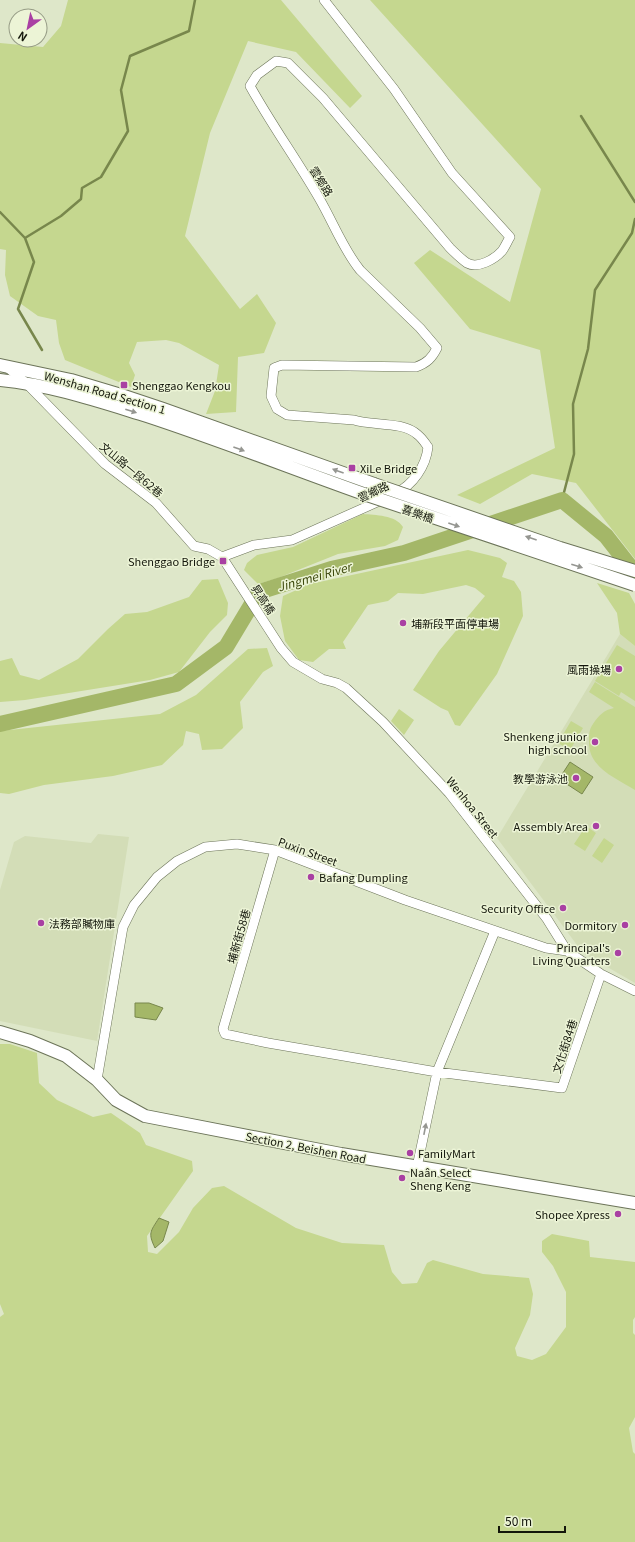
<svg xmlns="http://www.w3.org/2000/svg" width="635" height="1542" font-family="Georgia,'Noto Sans TC',serif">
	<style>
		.built { fill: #d3ddb7 }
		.green { fill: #c5d78f }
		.water { fill: #a4b768; stroke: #78874c }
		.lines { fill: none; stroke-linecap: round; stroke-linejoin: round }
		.stream { stroke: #78874c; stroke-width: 2.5 }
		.river { stroke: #a4b768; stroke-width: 16 }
		.minor-casing { stroke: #6c7459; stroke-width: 10 }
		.secondary-casing { stroke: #6c7459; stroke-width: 14 }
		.minor { stroke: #fff; stroke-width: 9 }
		.secondary { stroke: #fff; stroke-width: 12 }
		.secondary-bridge-casing { stroke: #6c7459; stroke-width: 14; stroke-linecap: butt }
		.secondary-bridge { stroke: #fff; stroke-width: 12 }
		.oneway { fill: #959691 }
		.poi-dot { fill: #a940a3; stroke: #ecf4d6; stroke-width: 1.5 }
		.labels { text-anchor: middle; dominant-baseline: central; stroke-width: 3; stroke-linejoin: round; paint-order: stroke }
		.street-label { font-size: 11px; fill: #13160b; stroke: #ecf4d6 }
		.poi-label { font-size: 11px; fill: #13160b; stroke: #ecf4d6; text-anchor: end }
		.water-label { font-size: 12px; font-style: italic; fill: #3d490d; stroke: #ecf4d6 }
	</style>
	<rect width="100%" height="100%" fill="#dee7c9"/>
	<path class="built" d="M620,634L635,646V983L583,953L497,838Z
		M98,834L129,837L97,1041L0,1021V890L14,842L25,836L91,843Z"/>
	<path class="green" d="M68,0H281L362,96L350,108L296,52L248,41L210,133L185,236L240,309L257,294L276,323L264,353L238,357L236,412L206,414L215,391L219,365L179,343L166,340L137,342L129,363L135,375L131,387L65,360L59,343L56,320L38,316L10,296L5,275L6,250L0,249V43L43,47L61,26Z
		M370,0H635V559L576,483L532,474L480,504L457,495L555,448L540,350L470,329L414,263L430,250L510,302L541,189Z
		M363,514C375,515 396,515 403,527L398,540L385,546L338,554L278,578L258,584L244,570L247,563L257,555L293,547Z
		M468,550L500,558L507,563L502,577L514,581L521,592L523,616L497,674L460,726L455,725L448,711L441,708L413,690L439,651L485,596L475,588L466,585L423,594L398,593L388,601L368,605L343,642L346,649H329L313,662L299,660L285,641L280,616L283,596L310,584Z
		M218,579L228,603L227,615L210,632L179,672L150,680L25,700L0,702V661L12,658L20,675L39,680L78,659L108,629L125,614L147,612L189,597L202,580Z
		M597,583L629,593L635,604V646L620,634L617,613Z
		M617,645L635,656V701L621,692L619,696L595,681Z
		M267,648L273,666L263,672L240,702L243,728L222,749L202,750L199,734L186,731L183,745L162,765L113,776L44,785L9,794L0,793V731L160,714L196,695L248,649Z
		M595,682L635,707V790C616,778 588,768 589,741C589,735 589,729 593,724C599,715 604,710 614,708L589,692Z
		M399,709L414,720L404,735L391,721Z
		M571,721L583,728L570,750L558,743Z
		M586,826L596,833L585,851L574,844Z
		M604,838L614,845L602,863L592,856Z
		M0,1044H10L37,1053L39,1083L57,1100L93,1117L111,1113L140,1133L146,1145L192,1161L193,1171L147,1236L148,1252L157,1254L179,1232L193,1208L212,1188L224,1186L296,1228L342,1243L384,1245L392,1272L402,1284L417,1283L427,1263L433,1260L483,1274L529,1278L533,1294L530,1315L515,1348L517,1356L532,1360L546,1354L566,1327V1292L553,1266L542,1252V1241L552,1234L589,1241L590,1257L635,1262V1317L633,1320V1333L635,1335V1417L629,1428L633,1452L635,1454V1542H0V1317L4,1314L0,1304Z"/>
	<path class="water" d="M570,762L593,777L582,794L559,779Z
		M135,1003H149L163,1008L156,1020L135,1017Z
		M159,1218L169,1222L163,1241L155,1248C148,1233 150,1232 159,1218Z"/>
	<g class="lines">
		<path class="stream" d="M581,116L635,202
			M0,212L25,238L34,262L18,309L42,350
			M25,238L61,216L81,199L82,188L101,177L128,131L121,90L130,56L189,31L195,0
			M562,500L574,454L573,404L588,349L595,290L632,233L635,219"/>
		<path class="river" d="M0,724L176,684L226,647L259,592L331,569L404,553L562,500L606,536L635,573"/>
		<defs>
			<path id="minor" d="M324,0L394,89L452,173L510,237C507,242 505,247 502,251C495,259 478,269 467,263C461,259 455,253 450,248L323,98L288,63L276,61L257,75L250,86C271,124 297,160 319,198C333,222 343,249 360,270L420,328L437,348C432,358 427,363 416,367L282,365L274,368L271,396L277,409L287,415L354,420C373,426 403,421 418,435C422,438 425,443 428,447C426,466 413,485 396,493
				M7,367L26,383L105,464L156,503L194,546L208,549L222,557L281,648L293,662L322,679L337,683L346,688L383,722L449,793L547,919L567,951L601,974L635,991
				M222,557L254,545L292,540L384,499
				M275,850L223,1029L225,1034L268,1043L437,1072L562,1088L601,974
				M97,1080L123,927L134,905L157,877L177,861L205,847L237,844L275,850L405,900L546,948L567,951
				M417,1167L437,1072L495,931"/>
			<path id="secondary" d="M0,365L71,380L121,395L163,409L374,484
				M0,380C51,385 98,401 147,416C220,440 291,468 364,494
				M0,1032L30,1041L66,1056L97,1080L116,1100L145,1116L341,1154L635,1203"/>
		</defs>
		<use href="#minor" class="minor-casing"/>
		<use href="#secondary" class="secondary-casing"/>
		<use href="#minor" class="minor"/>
		<use href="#secondary" class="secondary"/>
		<defs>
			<path id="secondary-bridge" d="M374,484L560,548L635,571
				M364,494L635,585"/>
		</defs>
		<use href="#secondary-bridge" class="secondary-bridge-casing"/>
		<use href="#secondary-bridge" class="secondary-bridge"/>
	</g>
	<defs><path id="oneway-solid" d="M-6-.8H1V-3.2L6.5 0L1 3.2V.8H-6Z"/></defs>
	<g class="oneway">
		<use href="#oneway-solid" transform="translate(131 411) rotate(18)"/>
		<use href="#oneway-solid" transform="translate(239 449) rotate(20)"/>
		<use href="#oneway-solid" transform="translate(338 471) rotate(-160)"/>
		<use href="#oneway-solid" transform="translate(454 525) rotate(19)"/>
		<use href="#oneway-solid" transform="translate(531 538) rotate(-161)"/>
		<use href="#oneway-solid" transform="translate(577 566) rotate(18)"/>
		<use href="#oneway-solid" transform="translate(425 1129) rotate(-79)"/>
	</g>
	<g class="poi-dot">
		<rect x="120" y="381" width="8" height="8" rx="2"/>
		<rect x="348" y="464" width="8" height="8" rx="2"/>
		<rect x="219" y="557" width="8" height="8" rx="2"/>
		<circle cx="403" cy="623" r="4"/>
		<circle cx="619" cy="669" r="4"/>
		<circle cx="595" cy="742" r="4"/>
		<circle cx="576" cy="778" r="4"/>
		<circle cx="596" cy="826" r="4"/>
		<circle cx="311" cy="877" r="4"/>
		<circle cx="563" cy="908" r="4"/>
		<circle cx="41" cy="923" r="4"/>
		<circle cx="625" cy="925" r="4"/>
		<circle cx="618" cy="953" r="4"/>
		<circle cx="410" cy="1153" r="4"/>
		<circle cx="402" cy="1178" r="4"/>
		<circle cx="618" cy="1214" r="4"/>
	</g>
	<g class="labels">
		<g class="street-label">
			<text transform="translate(322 181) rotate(58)">雲鄉路</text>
			<text transform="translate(105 392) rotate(16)">Wenshan Road Section 1</text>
			<text transform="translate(132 469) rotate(40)">文山路一段62巷</text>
			<text transform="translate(373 491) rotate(-25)">雲鄉路</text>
			<text transform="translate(418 513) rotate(19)">喜樂橋</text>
			<text transform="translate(264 599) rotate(57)">昇高橋</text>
			<text transform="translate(473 807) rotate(51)">Wenhoa Street</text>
			<text transform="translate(308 851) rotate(20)">Puxin Street</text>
			<text transform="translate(238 936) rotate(-74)">埔新街58巷</text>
			<text transform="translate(564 1046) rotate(-72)">文化街84巷</text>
			<text transform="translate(306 1147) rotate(11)">Section 2, Beishen Road</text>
		</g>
		<g class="poi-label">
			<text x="132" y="385" text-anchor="start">Shenggao Kengkou</text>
			<text x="360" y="468" text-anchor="start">XiLe Bridge</text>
			<text x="215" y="561">Shenggao Bridge</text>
			<text x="411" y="623" text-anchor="start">埔新段平面停車場</text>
			<text x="611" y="669">風雨操場</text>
			<text x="587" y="736">Shenkeng junior<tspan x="587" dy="13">high school</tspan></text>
			<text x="568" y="778">教學游泳池</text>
			<text x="588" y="826">Assembly Area</text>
			<text x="319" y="877" text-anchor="start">Bafang Dumpling</text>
			<text x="555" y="908">Security Office</text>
			<text x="49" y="923" text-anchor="start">法務部贓物庫</text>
			<text x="617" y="925">Dormitory</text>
			<text x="610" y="947">Principal's<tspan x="610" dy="13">Living Quarters</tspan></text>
			<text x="418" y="1153" text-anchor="start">FamilyMart</text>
			<text x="410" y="1172" text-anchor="start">Naân Select<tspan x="410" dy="13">Sheng Keng</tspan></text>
			<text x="610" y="1214">Shopee Xpress</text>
		</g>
		<g class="water-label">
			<text transform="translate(314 576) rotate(-16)">Jingmei River</text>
		</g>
	</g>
	<g transform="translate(28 28) rotate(213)"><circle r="19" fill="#ecf4d6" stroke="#959b85"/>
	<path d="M0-3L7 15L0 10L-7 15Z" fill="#a940a3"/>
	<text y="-6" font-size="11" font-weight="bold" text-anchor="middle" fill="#13160b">N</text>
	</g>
	<path d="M499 1526v6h66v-6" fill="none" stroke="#13160b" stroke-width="2"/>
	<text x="505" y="1526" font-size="12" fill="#13160b" stroke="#ecf4d6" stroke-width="3" paint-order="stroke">50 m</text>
</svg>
